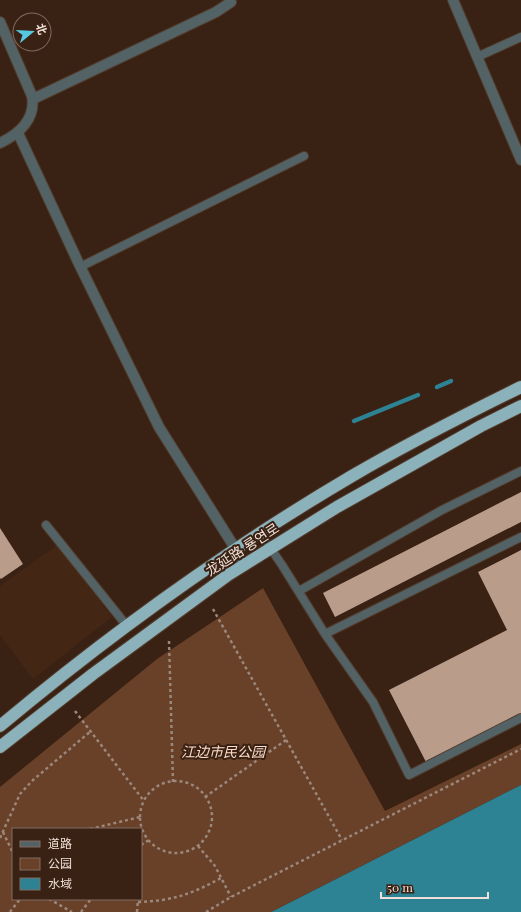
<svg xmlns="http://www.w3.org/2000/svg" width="521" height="912" font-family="'Playfair Display','Noto Sans SC','Noto Sans KR',serif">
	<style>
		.built { fill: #442614 }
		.green { fill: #694028; fill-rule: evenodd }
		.water { fill: #2d8293 }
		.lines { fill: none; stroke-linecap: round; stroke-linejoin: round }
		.stream { stroke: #2d8293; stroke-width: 4.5 }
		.building { fill: #ba9c8b }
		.lane-casing { stroke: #533c2e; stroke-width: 10 }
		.street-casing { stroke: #533c2e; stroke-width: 12 }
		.highway-casing { stroke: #533c2e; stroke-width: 14 }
		.path { stroke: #9b877c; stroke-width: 2.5; stroke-dasharray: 3 3; stroke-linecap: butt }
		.lane { stroke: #526265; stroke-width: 8 }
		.street { stroke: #526265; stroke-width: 10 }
		.highway { stroke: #8bb2ba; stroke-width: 12 }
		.labels { text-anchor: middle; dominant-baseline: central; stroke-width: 4; stroke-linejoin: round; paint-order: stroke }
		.street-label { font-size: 14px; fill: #f0e0d7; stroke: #392113 }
		.park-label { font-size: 14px; font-style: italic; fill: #fcdbc8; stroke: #392113 }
	</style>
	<rect width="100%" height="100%" fill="#392113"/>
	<path class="built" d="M57,545L112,617L33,679L0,635V586Z"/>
	<path class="green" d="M263,588L385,811L521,744V785L271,912H0V787L157,659ZM13,829H141V899H13Z"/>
	<path class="water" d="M521,785V912H271L283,906Z"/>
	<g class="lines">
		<path class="stream" d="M437,387L451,381
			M354,421L418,395"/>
	</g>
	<path class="building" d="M521,492V522L335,617L323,593Z
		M0,528L23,564L1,579L0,578Z
		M521,550V714L426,762L389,690L507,630L478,572Z"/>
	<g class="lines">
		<defs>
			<path id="lane" d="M477,57L521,37
				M80,267L304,156
				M46,525L127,626
				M260,533L282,565L325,634L373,702L409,775L521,718
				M299,591L442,510L521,471
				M325,634L521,537"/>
			<path id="street" d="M453,0L521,160
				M0,22L32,96C36,119 19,134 0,143
				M33,99L216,12L231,2
				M18,133L79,264L159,427L245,564"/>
			<path id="highway" d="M0,726C110,634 228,549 352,476C407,444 464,415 521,387
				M0,747L93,674L228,575L337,507L481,426L521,406"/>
		</defs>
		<use href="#lane" class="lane-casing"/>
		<use href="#street" class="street-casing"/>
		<use href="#highway" class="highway-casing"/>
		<path class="path" d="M213,609L342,840
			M169,641L173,782
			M75,711L144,801
			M140 817a36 36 0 1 1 72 0a36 36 0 1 1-72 0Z
			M205,797L286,740
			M90,829L140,817
			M3,832L13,853
			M0,838L20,794L33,780L91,731
			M141,845L149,840
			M198,846L215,866L231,897
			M49,899L72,912
			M138,902C172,901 192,894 221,878
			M10,912L20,899
			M81,912L91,899
			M137,912L138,899
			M206,912L231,897L521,749"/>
		<use href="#lane" class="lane"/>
		<use href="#street" class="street"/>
		<use href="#highway" class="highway"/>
	</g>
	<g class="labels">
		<g class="street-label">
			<text transform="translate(242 549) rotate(-33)">龙延路 룡연로</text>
		</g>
		<g class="park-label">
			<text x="223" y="751">江边市民公园</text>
		</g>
	</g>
	<rect x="12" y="828" width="130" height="72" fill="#392113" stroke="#826d61"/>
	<rect x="20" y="841" width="20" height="6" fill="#526265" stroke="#826d61"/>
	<text x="48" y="848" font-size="12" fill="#f0e0d7">道路</text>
	<rect x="20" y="858" width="20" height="12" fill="#694028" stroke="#826d61"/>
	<text x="48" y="868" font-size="12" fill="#f0e0d7">公园</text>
	<rect x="20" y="878" width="20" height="12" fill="#2d8293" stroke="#826d61"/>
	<text x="48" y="888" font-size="12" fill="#f0e0d7">水域</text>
	<g transform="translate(32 32) rotate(72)"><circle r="19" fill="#392113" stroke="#826d61"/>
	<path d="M0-3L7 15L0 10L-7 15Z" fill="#56c9e0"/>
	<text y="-6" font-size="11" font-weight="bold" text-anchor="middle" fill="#f0e0d7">北</text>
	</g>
	<path d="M381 892v6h107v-6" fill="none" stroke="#f0e0d7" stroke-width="2"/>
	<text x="387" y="892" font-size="12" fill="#f0e0d7" stroke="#392113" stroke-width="3" paint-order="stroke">50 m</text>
</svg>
